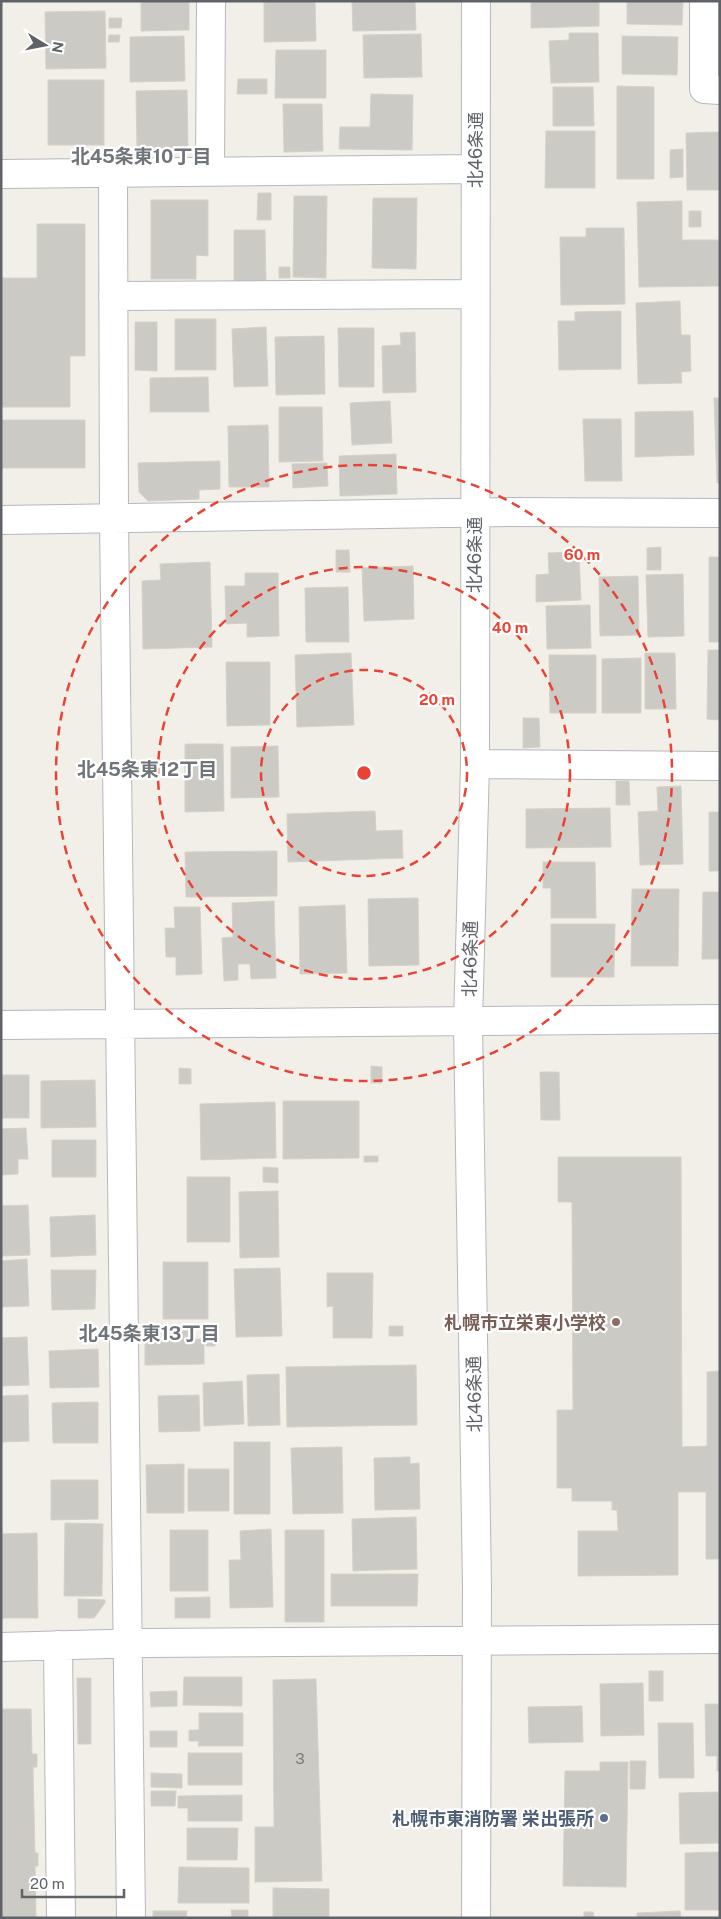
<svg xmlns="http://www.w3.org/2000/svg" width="721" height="1919" font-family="'Public Sans','Noto Sans JP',sans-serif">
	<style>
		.building { fill: #cccac5; stroke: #d6d1c6 }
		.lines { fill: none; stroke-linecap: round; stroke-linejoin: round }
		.minor-casing { stroke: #b5b8bc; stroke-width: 30 }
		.minor { stroke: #fff; stroke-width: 28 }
		.ring { fill: none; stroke: #ea4335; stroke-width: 2.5; stroke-dasharray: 9 6 }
		.education-dot { fill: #8d6e63; stroke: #fff; stroke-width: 2 }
		.service-dot { fill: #5c6f8a; stroke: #fff; stroke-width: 2 }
		.labels { text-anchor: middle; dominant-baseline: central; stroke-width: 4.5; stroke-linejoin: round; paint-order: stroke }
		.number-label { font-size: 15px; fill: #7a7d7f }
		.street-label { font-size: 18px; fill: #5f6368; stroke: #fff }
		.education-label { font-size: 18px; font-weight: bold; fill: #785e54; stroke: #fff; text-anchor: end }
		.service-label { font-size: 18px; font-weight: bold; fill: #4e5e75; stroke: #fff; text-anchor: end }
		.neighbourhood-label { font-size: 19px; font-weight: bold; fill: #70757a; stroke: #fff }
		.centre { fill: #ea4335; stroke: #fff; stroke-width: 2.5 }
		.ring-label { font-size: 15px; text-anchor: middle; font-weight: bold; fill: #ea4335; stroke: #fff; stroke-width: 4.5; stroke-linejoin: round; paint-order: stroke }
	</style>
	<rect width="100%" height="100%" fill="#f1efe8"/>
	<path class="building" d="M141,1H189V30L141,31Z
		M264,1H315L316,41L264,42Z
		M352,1H415L416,30L353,31Z
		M531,1H599V26L531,28Z
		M627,1H683L682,25L627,24Z
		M105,11L106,68L46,69L45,12Z
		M109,18H122L121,28H109Z
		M569,33H598L599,82L551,83L549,41L569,40Z
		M421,34L422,77L364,78L363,35Z
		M109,35H120L119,42H108Z
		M184,36L185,81L130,82V37Z
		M622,36L678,37L677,75L622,74Z
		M276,50H326V98H275Z
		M238,79H267V94H237Z
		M48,80H104V145H48Z
		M617,86L654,87V179H617Z
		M553,87H593L594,126H553Z
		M187,90L188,148H137L136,91Z
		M371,94L413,95L412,150L339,149L340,127H370Z
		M283,104H322L323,151L284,152Z
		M546,131H595V188H545Z
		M720,132V190H687L686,133Z
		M683,149V177L670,178V150Z
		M258,193H271V220H257Z
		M294,196H327L326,278L293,277Z
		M373,198H417L416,269L372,268Z
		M151,200H208V256L196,255V279H151Z
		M682,201V240H720V286L639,287L637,202Z
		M689,211H701V227H689Z
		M37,224H85V356H70V407H1V278H37Z
		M586,228H624L625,304L561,305L560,237H586Z
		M234,230H265L266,281H234Z
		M279,267H290V278H279Z
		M680,301L681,335H690L691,371L681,372L682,383L638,384L636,303Z
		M621,311V369L559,370L558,321H575V312Z
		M175,319H216V370H175Z
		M135,322H157V371L135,370Z
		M266,327L268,386L234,387L232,329Z
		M338,328H374V387H339Z
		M415,332L416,392L383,393L382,346L401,345L400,333Z
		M324,336L325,394L276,395L275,337Z
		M208,377L209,412H150V378Z
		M714,398H720V483H717Z
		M390,401L392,443L352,445L350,403Z
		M279,407H322L323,461L279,462Z
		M693,411L694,455L635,457V412Z
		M583,419H621L622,481H585Z
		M1,420H85V468H1Z
		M268,425L269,487H229L228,426Z
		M396,454L397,494L340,496L339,456Z
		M220,461V489L199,490V499L148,501L139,492L138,463Z
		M327,463L328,486L293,488L292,464Z
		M661,547V570H647V548Z
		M336,550H349L350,572H336Z
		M579,552L581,600L536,602V575L549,574L548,553Z
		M709,557H720V642H709Z
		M210,562L212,647L143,649L142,581L161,580L160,564Z
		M413,566L414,619L364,621L362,568Z
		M245,573H278L279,636L247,637V623L226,624L225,586H245Z
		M683,574L684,636L648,637L646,575Z
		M638,576L639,635L600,636L599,577Z
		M348,587L349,642H306L305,588Z
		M590,605L591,648L547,649L546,606Z
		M708,650H720V720L707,719Z
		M351,653L354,725L297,727L295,655Z
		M645,653H675L676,709H645Z
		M549,655H596V713H550Z
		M641,658V713H602V659Z
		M226,662H270V725L227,726Z
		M523,718H539L540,747L523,748Z
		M185,744H223L224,811L185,812Z
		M278,746L279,797L231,798V747Z
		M616,781H629L630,805H616Z
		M681,786L683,864L640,865L638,812L658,811L657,787Z
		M610,808L611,847L526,848V809Z
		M375,811L376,831L402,830L403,858L288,862L287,814Z
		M709,812H720V871H709Z
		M277,851V896L186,897L185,852Z
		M543,862H595L596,918H551V888H543Z
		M632,889H679L678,966H631Z
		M703,892H720V959H702Z
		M418,898L419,965L369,966L368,899Z
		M274,901L276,978L251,979L250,964H238V980L224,981L222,938L233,937L232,903Z
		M345,905L347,973L300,974L299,907Z
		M174,907H200L202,974L176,975V957H166L165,928H175Z
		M551,924H615L614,977H551Z
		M371,1066L382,1067V1083H371Z
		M179,1068L191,1069V1084H179Z
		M540,1072H559L560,1120H541Z
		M1,1075H29V1118H1Z
		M95,1080L96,1127L41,1128V1081Z
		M283,1101H359V1158L283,1159Z
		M275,1102L276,1158L201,1160L200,1104Z
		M26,1128L28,1159H18V1174L1,1175V1129Z
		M52,1140H96V1177H52Z
		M364,1156H378V1162H364Z
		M558,1157H681L682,1447L707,1446V1372L720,1371V1559H706V1492H678V1575L578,1576V1531H618L617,1510H612V1501H572V1488H557V1410H573L572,1202H558Z
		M263,1167L278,1168V1183L263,1182Z
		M187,1177H230V1242H187Z
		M278,1191L279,1257L240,1258L239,1192Z
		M28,1205L30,1255L1,1256V1206Z
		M95,1215L96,1255L51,1257L50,1217Z
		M27,1259L29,1306L1,1307V1261Z
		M163,1262H208V1319H163Z
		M280,1268L282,1336L236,1337L234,1269Z
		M51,1270H96L95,1309L52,1310Z
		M327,1273H373L372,1338H333V1306L327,1307Z
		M389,1326H403V1336H389Z
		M192,1328V1339L162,1340V1329Z
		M27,1337L29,1385L1,1386V1338Z
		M204,1339V1364L145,1365V1340Z
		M206,1339H216L215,1346H206Z
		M98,1349L99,1387L50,1388L49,1351Z
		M416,1365L417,1425L287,1427L286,1367Z
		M279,1374L280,1425L248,1426L247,1375Z
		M242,1381L244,1424L204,1426L203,1383Z
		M28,1395L29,1441L1,1442V1396Z
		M199,1395L200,1431L159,1432L158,1396Z
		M98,1402V1443H53L52,1403Z
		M234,1442H270V1514H234Z
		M342,1447L343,1513L293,1514L291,1448Z
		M410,1457V1464L419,1463L420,1509L375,1510L374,1458Z
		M184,1464V1513H147L146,1465Z
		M188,1469H229V1511H188Z
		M51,1480H98V1519L51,1520Z
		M416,1517L417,1569L353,1571L352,1519Z
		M65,1523L103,1524L102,1596H64Z
		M271,1529L273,1607L230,1608L229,1560H241L240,1531Z
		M170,1530H208V1591H170Z
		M285,1530H324V1622H285Z
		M37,1533L38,1618H1V1534Z
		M331,1574H418L417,1606H331Z
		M210,1597V1618H175V1598Z
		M78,1599L105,1600V1603L94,1618H78Z
		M649,1671H663V1701H649Z
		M184,1677H242V1706L183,1705Z
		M77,1678H91V1744H78Z
		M316,1679L322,1881L255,1882V1827H274L273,1680Z
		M643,1683L644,1735L601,1736L600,1684Z
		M177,1691V1706L151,1707L150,1692Z
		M705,1704H720V1771H717V1756H706Z
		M582,1706L583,1742L529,1743L528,1707Z
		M1,1709H31L32,1754H37V1767H33L35,1853H38V1866H35L36,1918H1Z
		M199,1713H243V1746H198L199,1741H189V1730H199Z
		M658,1723H693L694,1778H659Z
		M150,1731H177V1747H150Z
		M188,1753H242V1785H188Z
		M630,1761H646L645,1789H630Z
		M600,1762H628L626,1887L563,1886L565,1771H600Z
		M151,1773L182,1774V1788L151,1787Z
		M151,1791H176L175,1806H151Z
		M718,1792L719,1843L680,1844L679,1793Z
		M242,1795V1821H188V1808H178V1796Z
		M187,1828H238L237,1860H187Z
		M720,1852V1910H685V1853Z
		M179,1867L249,1868V1903H178Z
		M273,1888L329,1889V1918H273Z
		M231,1910H248V1918H232Z
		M153,1911H187L186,1918H153Z
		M680,1911L681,1918H637V1913Z
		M584,1912H593L594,1918H584Z"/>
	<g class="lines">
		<defs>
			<path id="minor" d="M476,1L475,764L468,1023L477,1587L476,1918
				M704,1V89L720,90
				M210,171L211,1
				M113,173L114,519L131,1918
				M1,174L475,169
				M113,296L475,294
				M1,520L511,512L720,513
				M475,764L720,766
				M1,1025C241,1021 480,1023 720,1019
				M58,1645L61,1918
				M1,1647L143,1643L720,1639"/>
		</defs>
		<use href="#minor" class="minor-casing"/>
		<use href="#minor" class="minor"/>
	</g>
	<g class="ring">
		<circle cx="364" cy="773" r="103"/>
		<circle cx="364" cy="773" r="206"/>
		<circle cx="364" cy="773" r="308"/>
	</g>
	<circle class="education-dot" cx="616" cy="1322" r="5"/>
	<circle class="service-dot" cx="604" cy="1818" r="5"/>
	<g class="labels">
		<g class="number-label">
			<text x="300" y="1758">3</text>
		</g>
		<g class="street-label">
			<text transform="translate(475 150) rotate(-90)">北46条通</text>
			<text transform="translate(474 555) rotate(-90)">北46条通</text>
			<text transform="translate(470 959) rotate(-89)">北46条通</text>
			<text transform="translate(474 1394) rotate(-91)">北46条通</text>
		</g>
		<g class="education-label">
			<text x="606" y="1322">札幌市立栄東小学校</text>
		</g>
		<g class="service-label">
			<text x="594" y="1818">札幌市東消防署 栄出張所</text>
		</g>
		<g class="neighbourhood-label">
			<text x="141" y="156">北45条東10丁目</text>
			<text x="147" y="769">北45条東12丁目</text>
			<text x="149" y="1333">北45条東13丁目</text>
		</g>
	</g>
	<circle cx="364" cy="773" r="8" class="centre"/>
	<g class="ring-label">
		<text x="582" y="560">60 m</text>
		<text x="510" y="633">40 m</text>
		<text x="437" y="705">20 m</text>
	</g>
	<rect width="721" height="1919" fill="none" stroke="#5f6368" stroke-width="5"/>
	<g transform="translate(45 45) rotate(100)" stroke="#ffffff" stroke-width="4" paint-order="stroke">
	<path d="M0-4L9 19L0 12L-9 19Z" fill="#5f6368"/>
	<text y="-8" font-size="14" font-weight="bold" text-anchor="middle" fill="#5f6368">N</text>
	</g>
	<path d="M22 1889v8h102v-8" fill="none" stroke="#5f6368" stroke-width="2.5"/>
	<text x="30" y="1889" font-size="15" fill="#5f6368" stroke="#ffffff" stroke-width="4" paint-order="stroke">20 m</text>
</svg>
